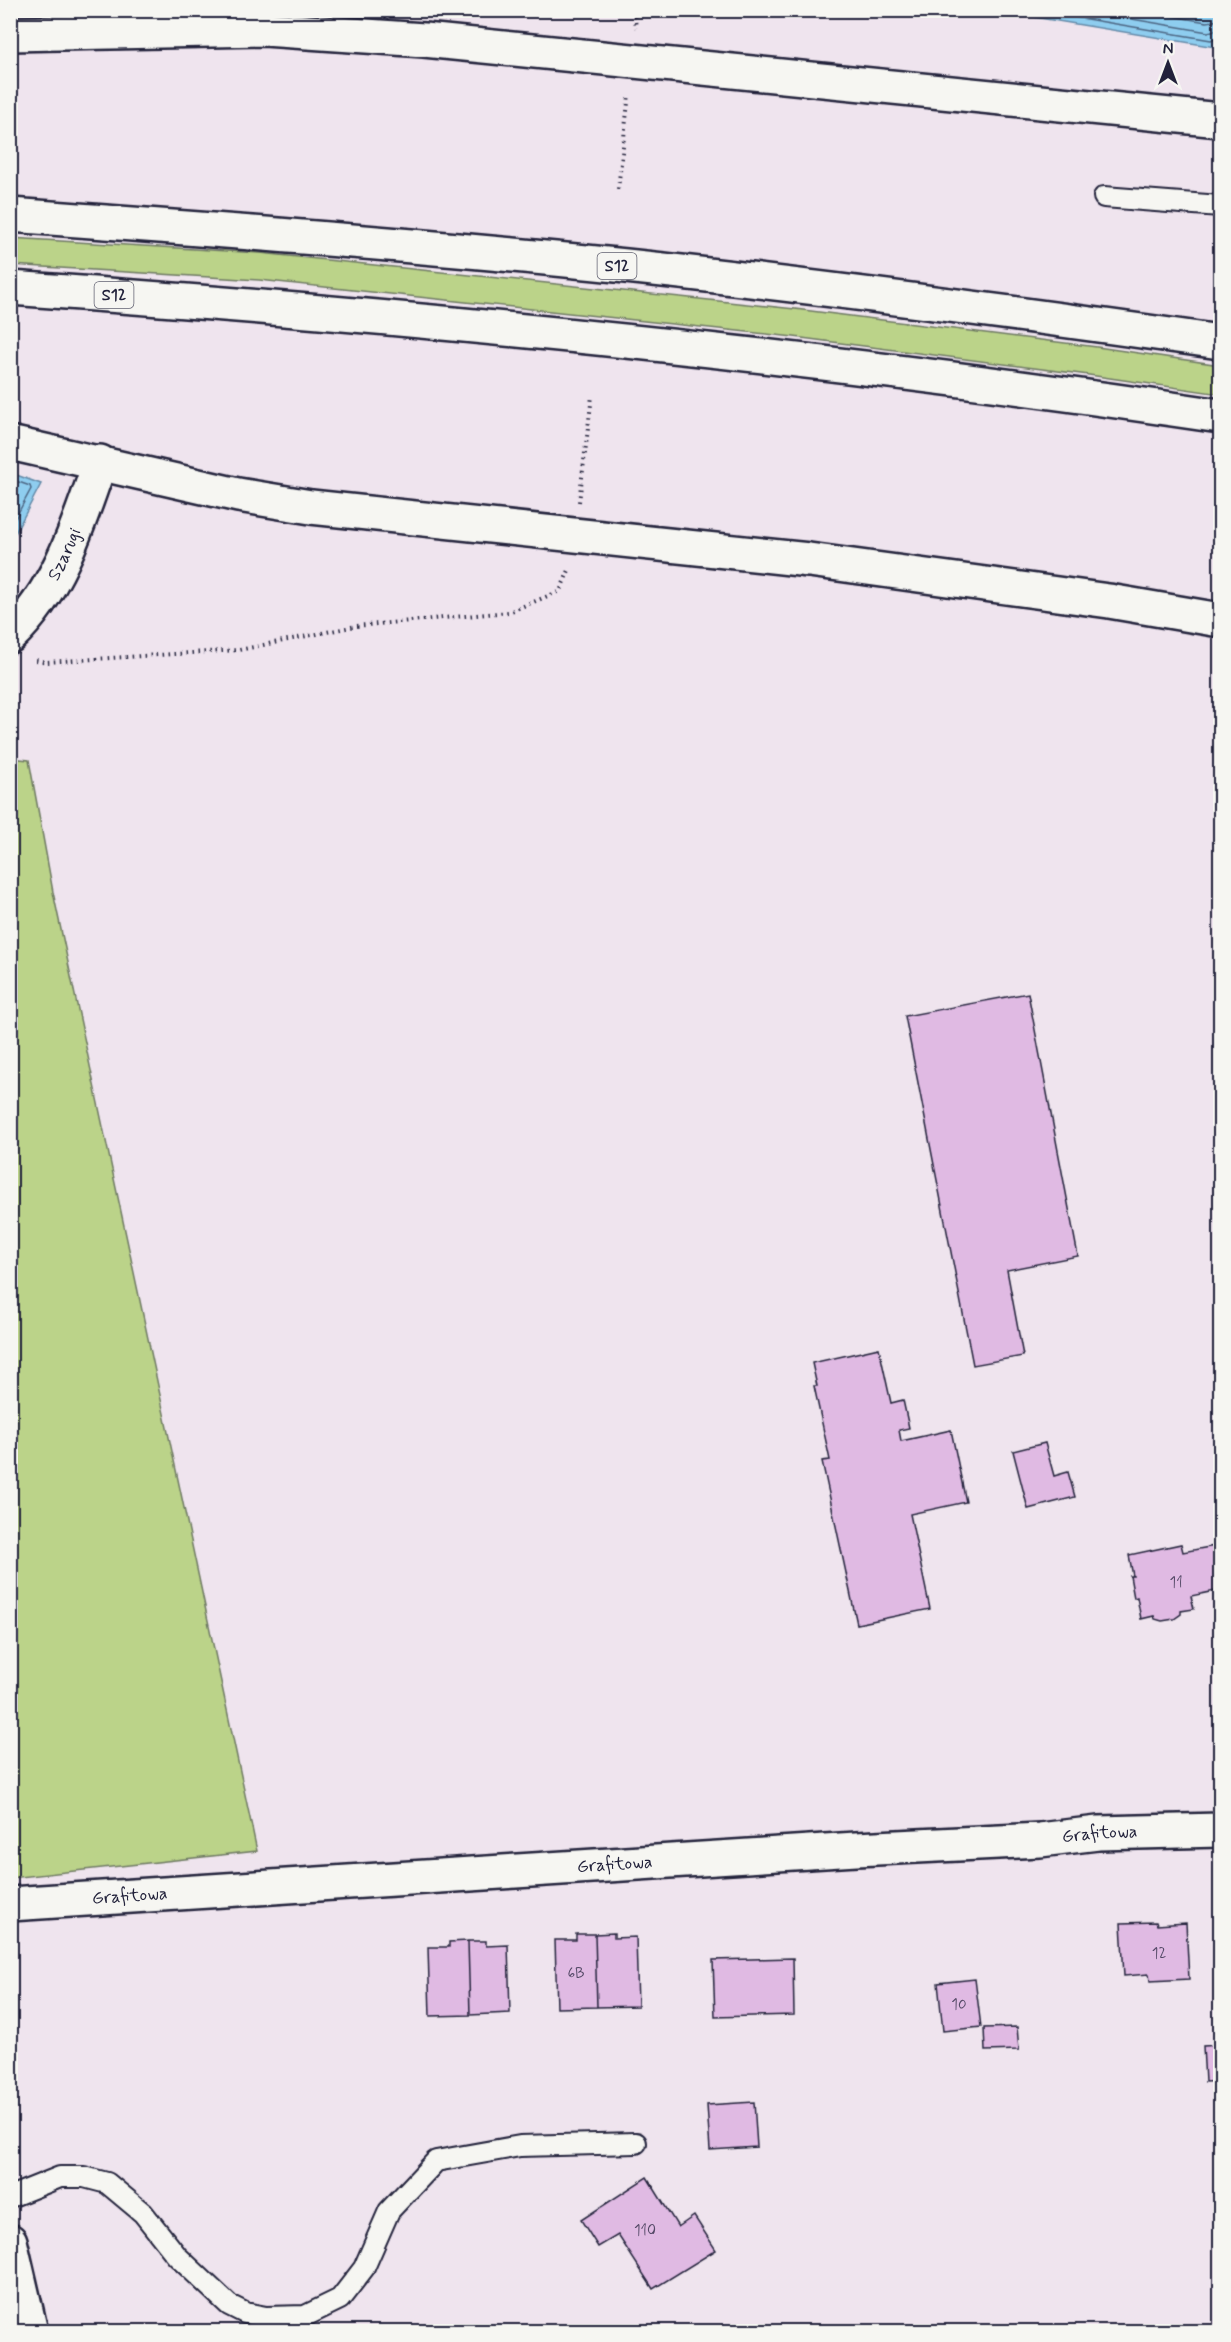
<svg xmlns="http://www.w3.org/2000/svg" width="1231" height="2342" font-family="Mynerve,sans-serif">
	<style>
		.green { fill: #bbd389; stroke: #6e7a62; stroke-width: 1.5 }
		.water { fill: #8ecdef; stroke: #6389a7; stroke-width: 1.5 }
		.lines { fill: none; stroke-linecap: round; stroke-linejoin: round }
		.shore { stroke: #4d6683; stroke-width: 1.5 }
		.building { fill: #e0bae3; stroke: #22223b; stroke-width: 1.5 }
		.lane-casing { stroke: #22223b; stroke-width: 24 }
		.street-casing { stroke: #22223b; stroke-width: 38 }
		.highway-casing { stroke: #22223b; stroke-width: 38 }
		.path { stroke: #22223b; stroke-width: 4; stroke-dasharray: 1.5 4.5; stroke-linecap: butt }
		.lane { stroke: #f6f6f2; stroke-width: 20 }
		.street { stroke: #f6f6f2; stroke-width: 33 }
		.highway { stroke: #f6f6f2; stroke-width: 33 }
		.labels { text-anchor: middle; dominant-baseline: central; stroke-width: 4.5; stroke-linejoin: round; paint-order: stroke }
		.number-label { font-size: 15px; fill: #524865 }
		.shield { fill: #f6f6f2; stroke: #626272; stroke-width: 1.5 }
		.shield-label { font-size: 16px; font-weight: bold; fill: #22223b }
		.street-label { font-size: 18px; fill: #22223b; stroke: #f6f6f2 }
	</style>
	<rect width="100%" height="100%" fill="#efe4ee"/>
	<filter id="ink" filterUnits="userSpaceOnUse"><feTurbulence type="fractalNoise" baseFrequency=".0167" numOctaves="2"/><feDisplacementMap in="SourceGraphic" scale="12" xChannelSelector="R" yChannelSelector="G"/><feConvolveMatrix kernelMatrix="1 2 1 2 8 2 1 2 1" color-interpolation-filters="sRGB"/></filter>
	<g filter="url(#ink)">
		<path class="green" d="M10,238L260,253L795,309L1097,347L1220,365V394L1089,375L794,337L259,280L11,265Z
			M10,758L29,760L53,892L257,1851L11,1878Z"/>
		<path class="water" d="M997,11H1220V39L1215,47Z
			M11,473L41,484L11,541L10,473Z"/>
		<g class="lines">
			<path class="shore" d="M1033,10L1211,40L1220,36
				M1079,10L1208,32L1220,29
				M1134,10L1207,22L1220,20
				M10,479L30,486L31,489L10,528"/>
		</g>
		<path class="building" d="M1028,993L1078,1256L1007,1270L1023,1356L973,1365L905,1016Z
			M879,1348L891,1403L903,1400L909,1428L899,1430L901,1441L951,1430L966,1502L910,1514L930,1609L857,1624L822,1461L830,1460L814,1386H817L812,1363Z
			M1045,1443L1054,1476L1068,1472L1075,1497L1028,1509L1013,1451Z
			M1181,1544L1183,1552L1215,1546L1220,1576V1590L1191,1596L1194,1609L1181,1611V1614L1174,1619L1162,1621L1155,1619L1154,1616L1141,1619L1137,1597L1134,1598L1130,1576H1133L1129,1555Z
			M1156,1922L1157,1925L1186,1923L1189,1979L1150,1981L1149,1974L1124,1976L1121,1923Z
			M614,1933V1938L636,1937L638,2006L597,2007L595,1934Z
			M576,1934H595L597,2007L557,2008L555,1940H576Z
			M468,1941H486V1946L508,1945L510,2013L470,2015Z
			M468,1941L470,2015L430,2016L428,1947H449V1942Z
			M793,1958L794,2015L715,2017L713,1960Z
			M975,1979L981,2027L943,2031L938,1983Z
			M1017,2027L1019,2050L985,2051L984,2028Z
			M1220,2045V2081L1205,2082L1203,2046Z
			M754,2102L757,2147L710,2150L707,2105Z
			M647,2177L678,2227L694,2216L716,2250L653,2289L618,2235L598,2247L581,2220Z"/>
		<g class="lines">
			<defs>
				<path id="lane" d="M1104,197L1220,206
					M10,2197L60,2177H84L107,2183L143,2213L177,2256L229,2305L245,2313L266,2317L305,2316L340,2299L364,2268L389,2211L436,2161L520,2146L636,2143"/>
				<g id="street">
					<path d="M10,34L264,29L424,40L1220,120"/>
					<path d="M10,443L238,495L311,507L809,560L1109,601L1220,620"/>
					<path id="s1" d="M10,636C58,591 79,523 100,462"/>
					<path id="s2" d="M10,1904L856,1849L1040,1840L1098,1833L1220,1830"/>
					<path d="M10,2241L31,2332"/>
				</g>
				<path id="highway" d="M10,215C216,230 421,245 626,266C825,287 1023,314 1220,342
					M10,288C415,316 819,356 1220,416"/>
			</defs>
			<use href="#lane" class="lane-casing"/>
			<use href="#street" class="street-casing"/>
			<use href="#highway" class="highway-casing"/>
			<path class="path" d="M634,10L636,28
				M618,189L629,94
				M579,502L592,396
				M36,660L47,662L239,650L356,626L509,612L560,591L570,568"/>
			<use href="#lane" class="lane"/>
			<use href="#street" class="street"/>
			<use href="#highway" class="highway"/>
		</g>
	</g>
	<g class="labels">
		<g class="number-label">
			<text x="1176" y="1583">11</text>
			<text x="1159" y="1954">12</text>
			<text x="576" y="1974">6B</text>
			<text x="959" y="2005">10</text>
			<text x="645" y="2231">110</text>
		</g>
		<g class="shield">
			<rect x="597.5" y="253" width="39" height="26" rx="4.5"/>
			<rect x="94.5" y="282" width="39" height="26" rx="4.5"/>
		</g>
		<g class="shield-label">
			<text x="617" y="266">S12</text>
			<text x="114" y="295">S12</text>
		</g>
		<g class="street-label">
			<text stroke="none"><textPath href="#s1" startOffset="99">Szarugi</textPath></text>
			<text stroke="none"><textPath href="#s2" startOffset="1092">Grafitowa</textPath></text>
			<text stroke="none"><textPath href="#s2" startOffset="606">Grafitowa</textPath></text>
			<text stroke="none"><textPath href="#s2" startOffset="120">Grafitowa</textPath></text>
		</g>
	</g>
	<rect width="1231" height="2342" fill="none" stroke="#f6f6f2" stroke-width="36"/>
	<rect x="18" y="18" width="1195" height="2306" fill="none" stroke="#22223b" stroke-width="2" filter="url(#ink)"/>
	<g transform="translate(1168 63)" stroke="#f6f6f2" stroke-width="4.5" paint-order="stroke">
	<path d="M0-4.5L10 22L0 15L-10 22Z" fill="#22223b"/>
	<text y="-9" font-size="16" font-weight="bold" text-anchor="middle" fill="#22223b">N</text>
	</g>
</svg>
